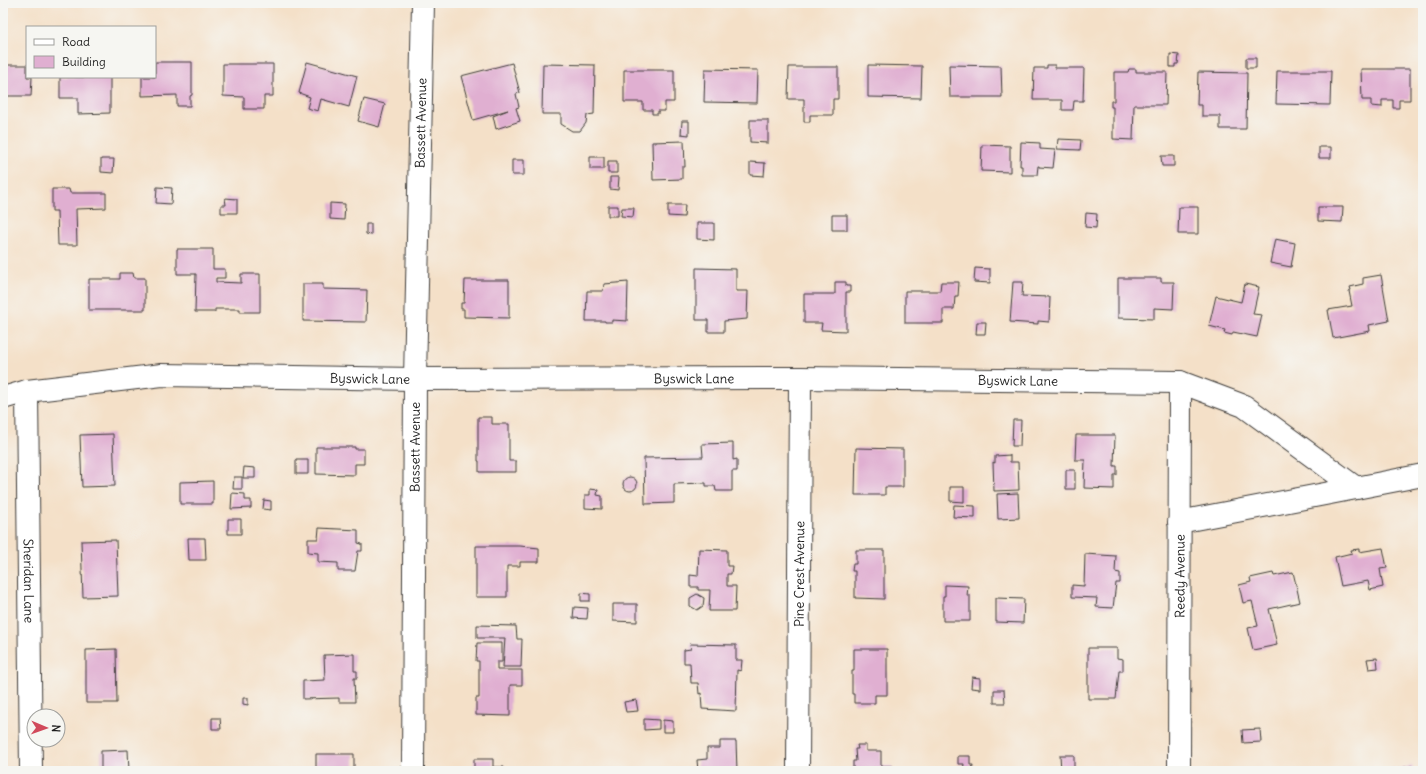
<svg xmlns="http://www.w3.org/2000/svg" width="1426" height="774" font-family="Delius,sans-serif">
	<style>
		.building { fill: #e0afd1 }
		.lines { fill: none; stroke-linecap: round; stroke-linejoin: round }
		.minor-casing { stroke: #3c3936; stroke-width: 24 }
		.minor { stroke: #fff; stroke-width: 22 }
		.labels { text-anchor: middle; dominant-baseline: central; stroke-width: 3; stroke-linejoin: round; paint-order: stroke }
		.street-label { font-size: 13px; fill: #1c1c1c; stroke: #f6f6f2 }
	</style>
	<rect width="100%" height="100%" fill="#f6f6f2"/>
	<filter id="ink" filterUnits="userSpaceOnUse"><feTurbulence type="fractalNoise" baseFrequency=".025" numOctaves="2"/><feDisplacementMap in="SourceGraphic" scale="8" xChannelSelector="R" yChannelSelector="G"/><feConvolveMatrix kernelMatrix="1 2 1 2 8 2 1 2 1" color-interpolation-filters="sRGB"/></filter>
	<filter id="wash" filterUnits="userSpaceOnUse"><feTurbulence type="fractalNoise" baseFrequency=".012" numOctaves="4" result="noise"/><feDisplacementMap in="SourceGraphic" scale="16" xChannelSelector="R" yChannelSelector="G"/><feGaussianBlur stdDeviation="0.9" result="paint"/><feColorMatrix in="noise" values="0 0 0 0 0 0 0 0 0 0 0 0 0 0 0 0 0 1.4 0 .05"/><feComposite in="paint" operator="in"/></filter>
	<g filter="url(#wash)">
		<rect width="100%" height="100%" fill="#f4e0c8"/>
		<g id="blocks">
			<path class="building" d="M1170,54L1179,55L1178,64H1175V67H1170Z
				M1246,58H1256V68H1246Z
				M155,62H192V95L190,96V106H177V95L142,96V77H155Z
				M307,62L357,76L349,107L321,99L318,111L307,108L310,97L299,93Z
				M512,63L520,93L516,94L519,107L516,108L520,121L496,129L493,116L508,110L473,120L461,76Z
				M223,64H273V96H264V109H244V97L223,96Z
				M543,64L595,65L594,114L587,115L586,123L580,131H572L561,124V114H542Z
				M3,65H27V77H32L31,96H3Z
				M868,65L922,66L921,98L868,97Z
				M949,65L1001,66L1002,97H950Z
				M1047,65H1055V68H1084L1083,101H1074L1073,110H1062V100H1033L1034,68H1047Z
				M789,67H838V99H833V115H810V122H804V99H788Z
				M705,69L758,70L757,103L704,102Z
				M1129,69H1136V72H1167L1166,105H1134L1133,140L1113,139V107H1111V101H1114V72H1128Z
				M1361,69H1410V100H1399V108H1393V100H1382V107L1371,106V100H1362Z
				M624,70H674V102H665V111H658V114H652V110H643V102H624Z
				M1277,71H1331L1330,105L1276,104Z
				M1198,72L1247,73L1246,129H1220V116H1202V105H1197Z
				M60,77H110V113L78,114V98H60Z
				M364,99L385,104L379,127L358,121Z
				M750,120H768V143L750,142Z
				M682,121H689V135L681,134Z
				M1058,139L1081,140L1080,150L1057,149Z
				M684,141L685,167H682V179L653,180L652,142Z
				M1021,142L1040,143V149L1055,150L1053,168L1039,167V166H1038L1037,175H1022V166H1020Z
				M982,145L1010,146V172L981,171Z
				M1319,147H1331V158H1319Z
				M1161,156H1174V166H1162Z
				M590,157H604V169H590Z
				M101,159H114L113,173L101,172Z
				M512,160H524V175H512Z
				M608,161H617V173H608Z
				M750,162L765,163L764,176L750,175Z
				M610,177H619L618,190L610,189Z
				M157,187L172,188L171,204L156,203Z
				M52,189H69L70,193H106V208L76,209L77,245H58L57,211H52Z
				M225,198L237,199V213H221V205H226Z
				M330,203L345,204L344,220L330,219Z
				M668,205H685L684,217L668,216Z
				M608,206H618V216H608Z
				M1179,207H1198V234H1178Z
				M1318,207H1343L1342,222L1318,221Z
				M622,208H634L633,217L621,216Z
				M1086,213L1097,214L1096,228L1085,227Z
				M832,215H847V230H832Z
				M697,223H714V240L697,239Z
				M366,224H371V235L366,234Z
				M1275,239L1295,243L1291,267L1270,263Z
				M177,249H213V269H225V278H216V282L241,283V274H260V312H240V309H215V312H195L196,274H177Z
				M696,268L736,269V291H748L747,319L724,321V332H708V320H696Z
				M975,268L990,269V283L974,282Z
				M120,273H133L134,278H145V310H89V279H120Z
				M1381,275L1389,321L1369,325L1370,331L1333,338L1328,310L1352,306L1349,291L1351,290L1350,287L1363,284V278Z
				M1118,278H1161V282H1174L1173,309L1154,308V319L1118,318Z
				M465,280H509V318L464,317V309H461V303H464Z
				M628,282L627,321L612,320V322H605V321H586L587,291H603L604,284Z
				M835,282H846V286H850V292H846V331L821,330L822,323H804V294H835Z
				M941,282H959L958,296H955L954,309H943V323H905V291H940Z
				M1013,282H1023L1022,296L1050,297L1049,322L1038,321V324L1010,322Z
				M303,284H323V289L367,290L366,322L303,321Z
				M1245,284L1259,287L1253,314L1262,315L1257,337L1233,332L1232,335L1224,333L1225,330L1209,326L1216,296L1241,302Z
				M977,322H986L985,334H976Z
				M478,417H492V424H509V461H516V472H479V461H478Z
				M1013,420H1021L1020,446H1012Z
				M113,434L115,486L82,487L80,435Z
				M1076,435H1115L1114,466H1117V475H1114V489L1084,488L1085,460H1075Z
				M733,443V460L737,459V471H732V491H716L715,486H706V483L674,484V503L645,504L644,458L703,457L702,444Z
				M316,447H355V449H364V464H355V475L316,474Z
				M856,448L903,449V487H885V495H855Z
				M1010,455V462H1018L1019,490L994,491L993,462L995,463V456Z
				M296,460H308V474H296Z
				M244,467L255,468V478H243Z
				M1066,470H1075V489H1066Z
				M234,477H242V489H233Z
				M623 484a7 7 0 1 1 14 0a7 7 0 1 1-14 0Z
				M213,481V504H180V482Z
				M950,487H964V502L950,501Z
				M590,489L598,490L597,495L602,496V509L585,508V495H590Z
				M232,493L245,494V500H251V508L231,509Z
				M1018,493L1019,518L998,519L997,494Z
				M264,500L271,501V510L263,509Z
				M954,505L975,506V518L953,517Z
				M228,519H241V534H228Z
				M319,528L358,530V543L362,544V551H358L355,571H338V563L318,562V553L308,552V539H318Z
				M188,538H205L206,560H189Z
				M116,540L118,596L83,597L81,541Z
				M476,546H520L539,548V562H520V566H507V597H476Z
				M1383,548L1387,568L1380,569L1383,587L1370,590L1368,581L1341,586L1335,557L1352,553L1351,550L1359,549V552Z
				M699,549L727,550V566H732L731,574H727V586H736L735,611H709L710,590H698V587H690V575L698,576Z
				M856,550H884V599L855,598V571H852L853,564H856Z
				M1085,554L1116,556L1115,572L1120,573V583H1116L1113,608L1096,607L1097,598L1072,597V585L1084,586Z
				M1293,572L1300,602L1269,609L1277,645L1253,650L1248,628L1258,626L1252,601L1243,603L1239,585L1251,582L1250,578L1273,573L1274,576Z
				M945,585L968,586L967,596H970V621H943V596H945Z
				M581,593L590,594V601H581Z
				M697,594L704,598L703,606L697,610L690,606V598Z
				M996,598L1024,599L1023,623L996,622Z
				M613,604H637V622L613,621Z
				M574,607L588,608L587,619L573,618Z
				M477,625L516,626L517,639H522L521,667H503L505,638H477Z
				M477,643H502V662H497V670H522V685H510V716L476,715V698H479V661H476Z
				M690,644L736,645V660H742L741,671L737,670L736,711L702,709L701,693L699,694L698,683H691L690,663H684V650L691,649Z
				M1088,648H1117V658L1123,659V671H1119L1116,699H1088Z
				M116,649L117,703H86V650Z
				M854,649H887V695H875V703H854V694H852V671H854Z
				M354,654V671H357V678H354L355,702H339V698L303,699V681L325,680L324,655Z
				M1377,658L1378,668L1369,669L1367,659Z
				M972,677L980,678V689L971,688Z
				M994,690H1004L1005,703H994Z
				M243,698H248V705L243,704Z
				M636,700L638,711L626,712L624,702Z
				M212,718H220L221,729H212Z
				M644,719L659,720V729L644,730Z
				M663,720L673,721V732H663Z
				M1260,729L1261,742L1243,743L1242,730Z
				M720,741H736L737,771H698L697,760L707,759V748H720Z
				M857,745H866V751H881V766H892V771H853V761H856L855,749H858Z
				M128,750L129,771H101V751Z
				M316,754H354V771H316Z
				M1060,755H1074V771H1061Z
				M958,756H970V765H973L972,771H963L964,764H958Z
				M474,759H493V767H504V771H474Z
				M1412,766L1413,771H1391L1390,770Z
				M1075,769H1117V771H1075Z"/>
		</g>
	</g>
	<g filter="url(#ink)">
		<use href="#blocks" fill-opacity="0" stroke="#3c3936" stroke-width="1"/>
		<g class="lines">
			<defs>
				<g id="minor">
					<path id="s1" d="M27,391L31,771"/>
					<path id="s2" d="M3,398L27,391L162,375L415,379L800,378L1180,382L1244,406L1356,488L1423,475"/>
					<path d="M1179,522L1356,488"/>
					<path id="s3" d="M413,771L415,379L423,3"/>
					<path id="s4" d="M798,771L800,378"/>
					<path id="s5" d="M1179,771L1180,382"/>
				</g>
			</defs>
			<use href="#minor" class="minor-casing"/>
			<use href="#minor" class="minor"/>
		</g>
	</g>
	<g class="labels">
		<g class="street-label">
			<text stroke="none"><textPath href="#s3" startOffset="648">Bassett Avenue</textPath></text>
			<text stroke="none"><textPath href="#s2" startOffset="369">Byswick Lane</textPath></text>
			<text stroke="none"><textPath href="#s2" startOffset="693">Byswick Lane</textPath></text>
			<text stroke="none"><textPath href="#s2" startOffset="1017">Byswick Lane</textPath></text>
			<text stroke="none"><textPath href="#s3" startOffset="324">Bassett Avenue</textPath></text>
			<text stroke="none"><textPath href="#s4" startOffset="197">Pine Crest Avenue</textPath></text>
			<text stroke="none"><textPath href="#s5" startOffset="195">Reedy Avenue</textPath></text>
			<text stroke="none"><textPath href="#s1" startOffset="190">Sheridan Lane</textPath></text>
		</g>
	</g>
	<rect width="1426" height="774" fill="none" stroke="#f6f6f2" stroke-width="16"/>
	<rect x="26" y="26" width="130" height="52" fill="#f6f6f2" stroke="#9f9f9c"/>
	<rect x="34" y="39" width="20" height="6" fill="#ffffff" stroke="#9f9f9c"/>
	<text x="62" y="46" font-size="12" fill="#1c1c1c">Road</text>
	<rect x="34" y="56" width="20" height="12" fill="#e0afd1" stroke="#9f9f9c"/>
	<text x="62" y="66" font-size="12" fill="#1c1c1c">Building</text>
	<g transform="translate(46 728) rotate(92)"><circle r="19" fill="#f6f6f2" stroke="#9f9f9c"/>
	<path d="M0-3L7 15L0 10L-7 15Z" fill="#d1495b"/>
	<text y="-6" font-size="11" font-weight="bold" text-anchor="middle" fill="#1c1c1c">N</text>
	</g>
</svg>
